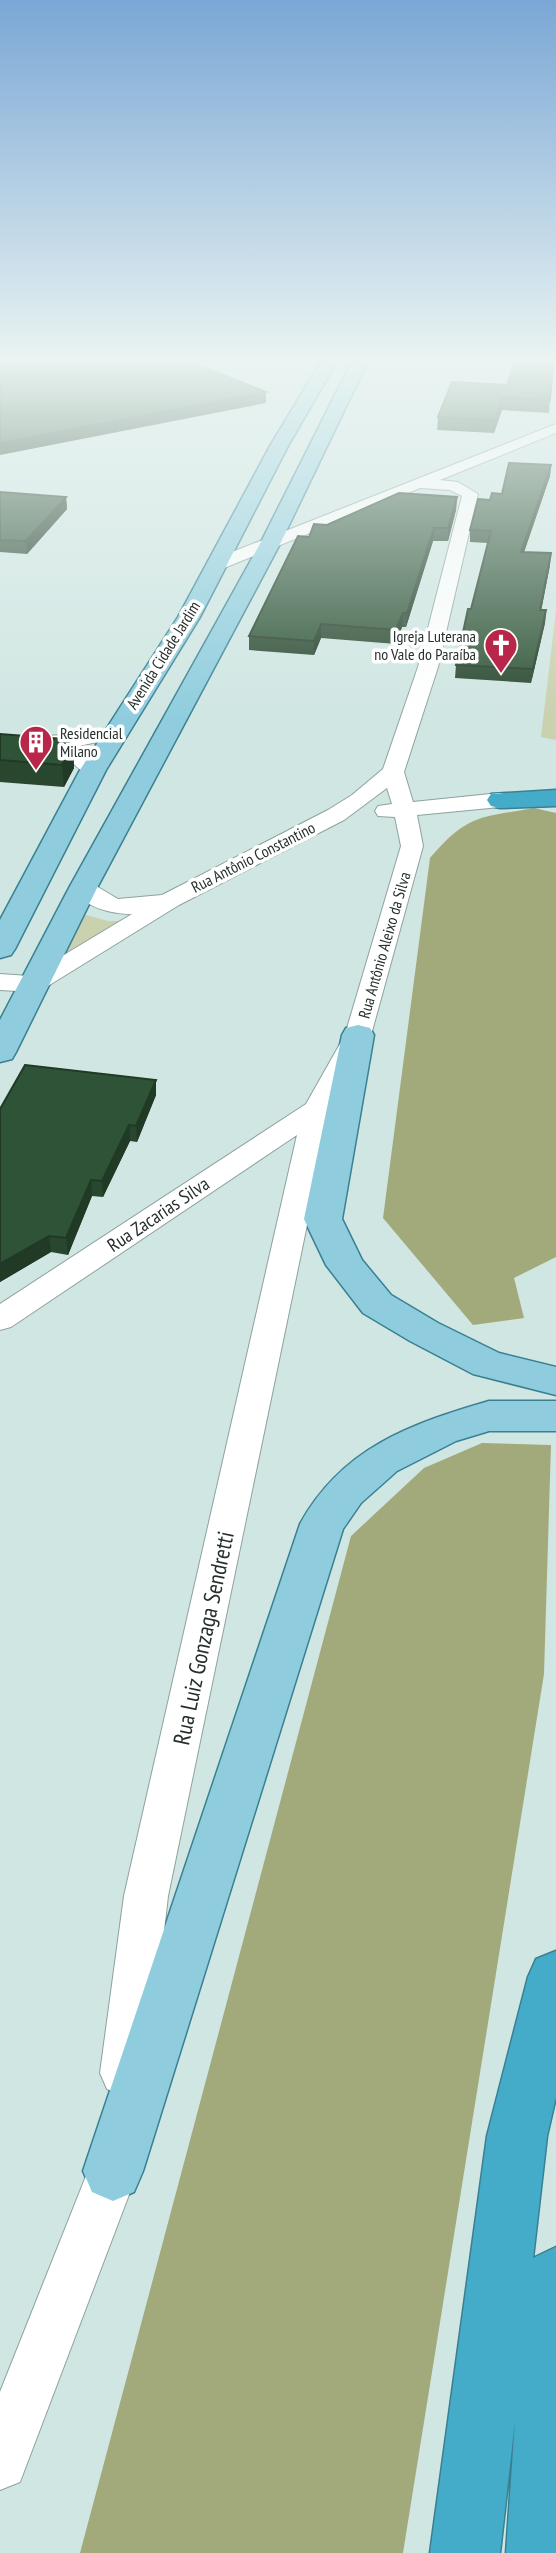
<svg xmlns="http://www.w3.org/2000/svg" width="556" height="2553" font-family="'PT Sans Narrow',sans-serif">
	<style>
		.green { fill: #cad1af }
		.forest { fill: #a2aa7c }
		.lines { fill: none; stroke-linecap: round; stroke-linejoin: round }
		.minor-casing { stroke: #8da29e; stroke-width: 2 }
		.major-casing { stroke: #3a8092; stroke-width: 3 }
		.highway-casing { stroke: #3a8092; stroke-width: 3 }
		.minor { fill: #fff; fill-rule: evenodd }
		.major { fill: #8fcdde; fill-rule: evenodd }
		.highway { fill: #44acc8; fill-rule: evenodd }
		.wall { fill: #28472e }
		.shaded-wall { fill: #203a26 }
		.building { fill: #2e5336; stroke: #203a26; stroke-width: 2 }
		.labels { text-anchor: middle; dominant-baseline: central; stroke-width: 7; stroke-linejoin: round; paint-order: stroke }
		.far-poi-label { font-size: 16px; fill: #262f2d; stroke: #fff; text-anchor: end }
		.far-street-label { font-size: 16px; fill: #262f2d; stroke: #fff }
		.street-label { font-size: 19px; fill: #262f2d; stroke: #fff }
		.near-street-label { font-size: 23px; fill: #262f2d; stroke: #fff }
	</style>
	<rect width="100%" height="100%" fill="#d0e6e2"/>
	<path class="green" d="M556,610V740L541,737Z
		M83,914L108,921H122L55,960Z"/>
	<path class="forest" d="M534,808L556,813V1257L514,1278L524,1318L473,1325L383,1218L430,858C468,814 479,818 534,808Z
		M482,1443L551,1445L544,1674L403,2553H80L351,1536L424,1468Z"/>
	<g class="lines">
		<defs>
			<path id="minor" d="M556,424V433L440,480L458,482L478,494L438,667L404,772L413,802L500,793L508,795L511,800L508,805L500,807L417,815L423,846L371,1035L331,1109L168,1896L148,2073L141,2089L124,2096L107,2089L100,2073L124,1896L297,1135L11,1327L0,1330V1304L306,1104L345,1035L401,846L395,817L378,816L375,811L378,806L392,804L387,788L344,820L179,905L43,989L34,992L0,990V974L29,976L132,914C110,914 84,907 71,888L75,883H91L118,899L162,895L328,810L352,795L383,769L418,667L462,496L450,490L420,488L224,568H212L209,564L212,560Z
				M114,727L121,729L124,733L121,737L74,747L79,749L104,770L101,775C84,779 79,766 66,758C54,751 34,750 21,746L18,742L21,738L28,736L79,735Z
				M114,2131L131,2139L139,2156L138,2171L20,2482L0,2490V2392L88,2171L89,2156L97,2139Z"/>
			<path id="major" d="M320,363H336L288,446L200,617L106,770L15,949L11,955L0,958V920L80,770L178,617L270,446Z
				M351,363H367L281,542L97,888L16,1052L12,1059L0,1062V1020L69,888L261,542Z
				M358,1025L370,1028L374,1035L342,1219L362,1260L391,1295L438,1323L499,1353L556,1367V1395L473,1374L410,1341L363,1313L326,1265L304,1219L342,1035L346,1028Z
				M489,1401H556V1431H489L456,1441L397,1471L361,1503L343,1529L143,2171L134,2192L113,2201L92,2192L83,2171L300,1524C342,1448 410,1424 489,1401Z"/>
			<path id="highway" d="M556,790V806L500,808L491,806L487,800L491,794Z
				M556,1951V2097L547,2136L533,2258L556,2247V2553H506L515,2421L500,2553H430L487,2136L528,1977L536,1959Z"/>
		</defs>
		<use href="#minor" class="minor-casing"/>
		<use href="#major" class="major-casing"/>
		<use href="#highway" class="highway-casing"/>
		<use href="#minor" class="minor"/>
		<use href="#major" class="major"/>
		<use href="#highway" class="highway"/>
	</g>
	<path class="wall" d="M553,363L549,413L502,410L494,433L437,430L438,417Z
		M551,465L550,476L524,552L550,565L541,610H546L545,623L531,683L455,678L456,665L488,543L470,542V530L490,500Z
		M0,492L66,497L67,509L27,554L0,552Z
		M457,497L456,510L448,541H433L406,627H402L396,644L321,638L314,655L249,650V636L309,537L327,525Z
		M0,734L73,746L74,768L64,787L0,782Z
		M156,1080V1095L137,1142L130,1141L103,1197L92,1196L68,1255L51,1252L0,1282V1109Z"/>
	<path class="shaded-wall" d="M266,392V403L0,455V443Z
		M502,398V410L494,433L495,420Z
		M551,465L550,476L520,564L521,552Z
		M66,497L67,509L27,554L26,541Z
		M457,497L456,510L448,541V528Z
		M434,528L433,541L406,627L407,613Z
		M551,553L550,565L539,622L540,610Z
		M546,610L545,623L531,683L533,669Z
		M403,613L402,627L396,644V630Z
		M321,624V638L314,655V641Z
		M73,746L74,768L64,787L62,765Z
		M156,1080V1095L137,1142L136,1126Z
		M129,1125L130,1141L103,1197L102,1181Z
		M91,1180L92,1196L68,1255L66,1238Z
		M49,1236L51,1252L0,1282V1264Z"/>
	<path class="building" d="M0,363H193L266,392L0,443Z
		M514,363H553L550,400L502,398L495,420L438,417L452,382L507,385Z
		M509,463L551,465L521,552L551,553L540,610H546L533,669L456,665L468,609H471L491,531L470,530L478,499L490,500L492,493L502,494Z
		M0,492L66,497L26,541L0,540Z
		M399,493L457,497L448,528H434L407,613H403L396,630L321,624L314,641L249,636L298,536L309,537L314,524L327,525Z
		M0,734L64,739L73,746L62,765L0,760Z
		M25,1065L156,1080L136,1126L129,1125L102,1181L91,1180L66,1238L49,1236L0,1264V1109Z"/>
	<linearGradient id="sky" x2="0" y2="1"><stop stop-color="#7aa7d5"/><stop offset="0.5" stop-color="#eaf4f2"/><stop offset="1" stop-color="#eaf4f2" stop-opacity="0"/></linearGradient>
	<rect width="556" height="720" fill="url(#sky)"/>
	<defs>
		<symbol id="church-pin" viewBox="-11 -11 22 30"><path d="M0 17L-7.5 6A9.5 9.5 0 1 1 7.5 6Z" fill="#b82749" stroke="#fff"/><path d="M-1.2-6h2.4v3.5h3.3v2.4h-3.3V6h-2.4V-.1h-3.3v-2.4h3.3Z" fill="#fff"/></symbol>
		<symbol id="building-pin" viewBox="-11 -11 22 30"><path d="M0 17L-7.5 6A9.5 9.5 0 1 1 7.5 6Z" fill="#b82749" stroke="#fff"/><path d="M-4-6H4V6H1V3H-1V6H-4ZM-2.5-4.3h1.7v1.8h-1.7ZM.8-4.3h1.7v1.8H.8ZM-2.5-1h1.7V.8h-1.7ZM.8-1h1.7V.8H.8Z" fill="#fff"/></symbol>
	</defs>
	<g fill-rule="evenodd">
		<use href="#church-pin" x="482" y="626" width="38" height="52"/>
		<use href="#building-pin" x="17" y="723" width="38" height="52"/>
	</g>
	<g class="labels">
		<g class="far-poi-label">
			<text x="476" y="636">Igreja Luterana<tspan x="476" dy="18">no Vale do Paraíba</tspan></text>
			<text x="60" y="733" text-anchor="start">Residencial<tspan x="60" dy="18">Milano</tspan></text>
		</g>
		<g class="far-street-label">
			<text transform="translate(163 655) rotate(-58)">Avenida Cidade Jardim</text>
			<text transform="translate(253 857) rotate(-27)">Rua Antônio Constantino</text>
			<text transform="translate(384 945) rotate(-74)">Rua Antônio Aleixo da Silva</text>
		</g>
		<g class="street-label">
			<text transform="translate(158 1214) rotate(-34)">Rua Zacarias Silva</text>
		</g>
		<g class="near-street-label">
			<text transform="translate(203 1638) rotate(-78)">Rua Luiz Gonzaga Sendretti</text>
		</g>
	</g>
</svg>
